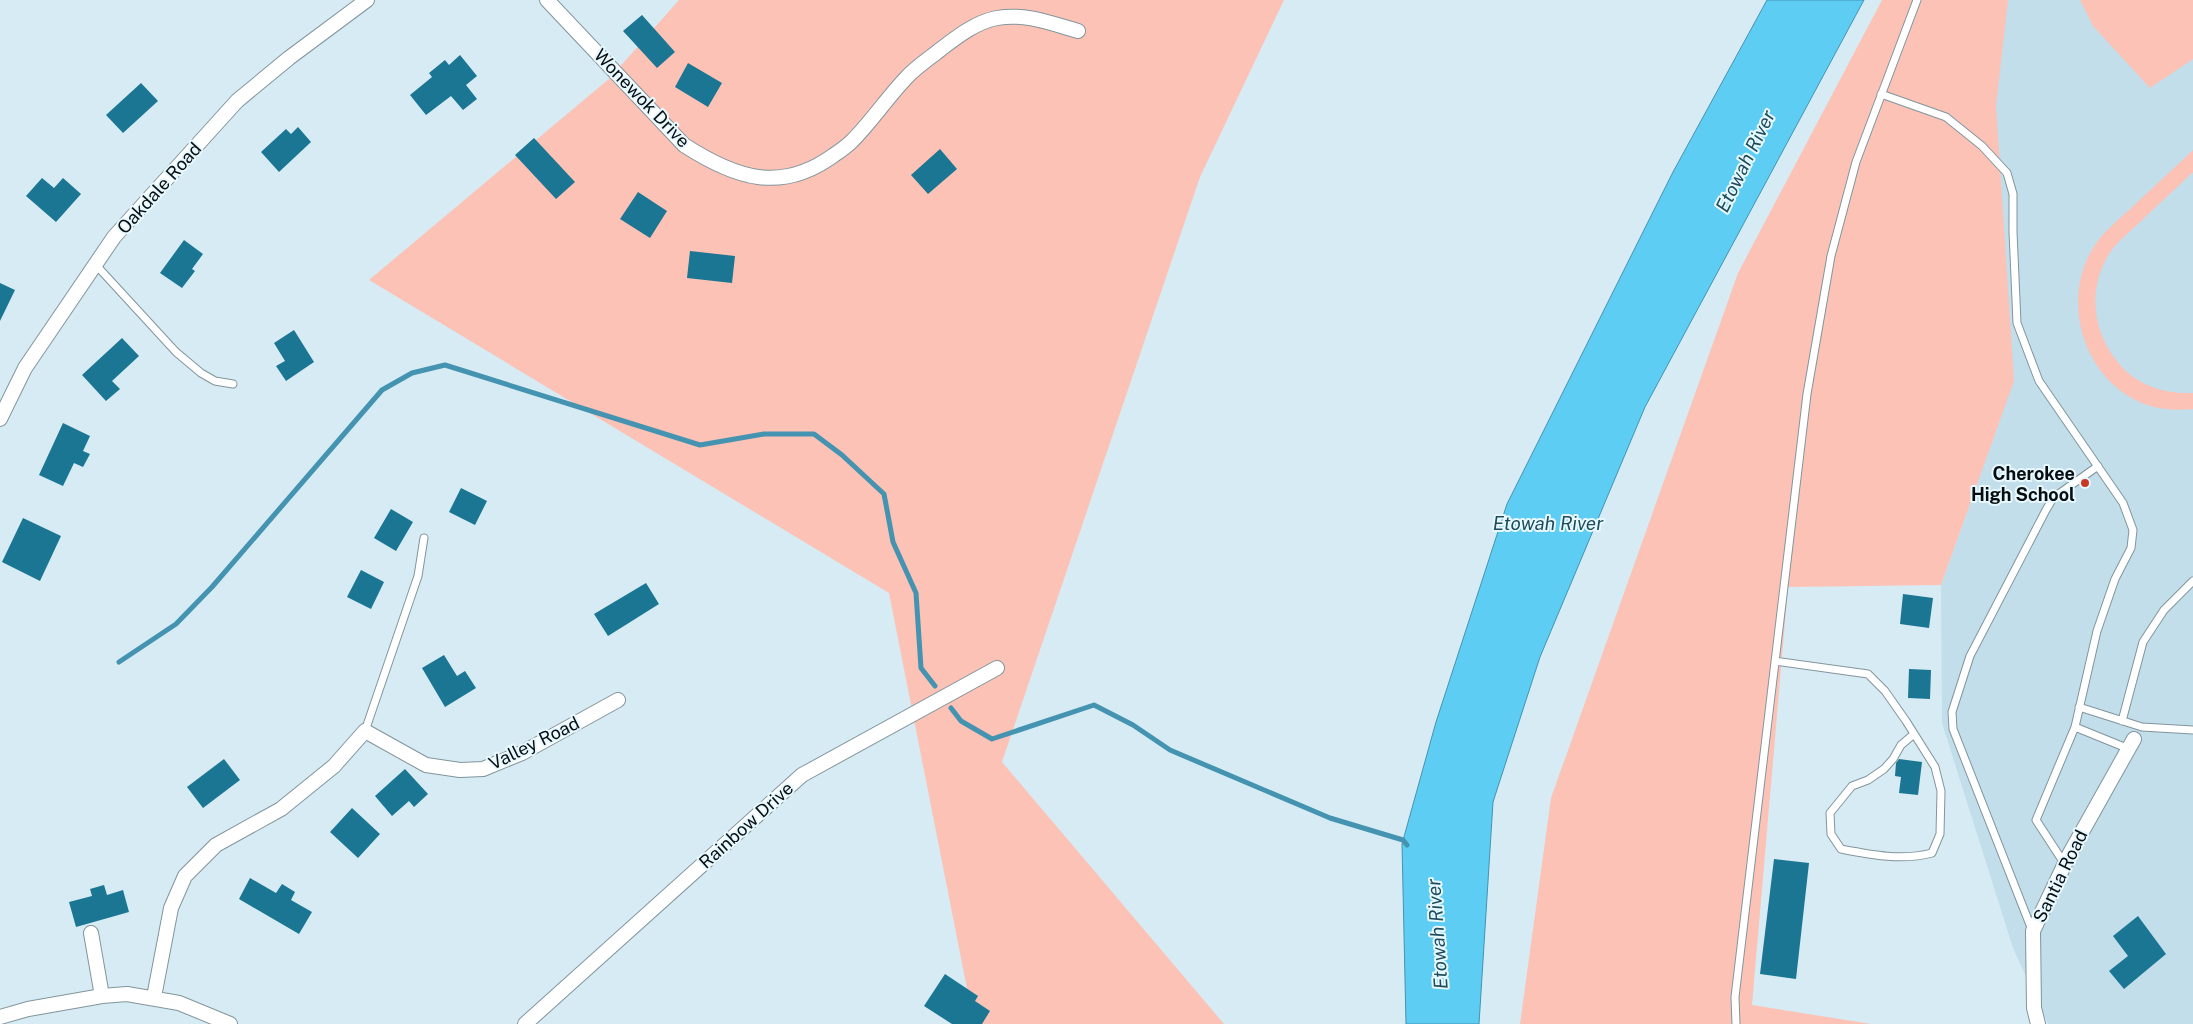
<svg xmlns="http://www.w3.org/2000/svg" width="2193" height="1024" font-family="'Public Sans',sans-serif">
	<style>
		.built { fill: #c1deea }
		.green { fill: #fcc2b6 }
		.water { fill: #5ecdf4; stroke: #4493b0 }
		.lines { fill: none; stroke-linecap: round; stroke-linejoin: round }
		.stream { stroke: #4493b0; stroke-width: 5 }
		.building { fill: #1a7693 }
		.service-casing { stroke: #82959c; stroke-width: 9 }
		.minor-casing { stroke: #82959c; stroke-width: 16 }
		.service { stroke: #fff; stroke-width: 7 }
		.minor { stroke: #fff; stroke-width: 14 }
		.poi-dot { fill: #c63a26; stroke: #e7f8ff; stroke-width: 2 }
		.labels { text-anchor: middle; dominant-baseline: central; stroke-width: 4; stroke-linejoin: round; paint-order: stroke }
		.street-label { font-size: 18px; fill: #070d10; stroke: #e7f8ff }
		.poi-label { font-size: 18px; font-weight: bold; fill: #070d10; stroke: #e7f8ff; text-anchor: end }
		.water-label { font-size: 19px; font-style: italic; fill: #1d4c5d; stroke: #e7f8ff }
	</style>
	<rect width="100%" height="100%" fill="#d7ebf4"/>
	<path class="built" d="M1944,0H2193V1024H2048L2013,948L1942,723L1941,585L2014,380Z"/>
	<path class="green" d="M679,0H1284L1200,177L1002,762L1224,1024H974L889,593L369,280L610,78Z
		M1882,0H2008L1996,106L2014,381L1941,585L1788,587L1752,1005L1871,1024H1520L1551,798L1738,273Z
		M2080,0H2193V59L2150,88L2093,26Z
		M2193,150V172C2176,188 2158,205 2141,221C2131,231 2119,240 2111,251C2088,285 2091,328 2116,360C2135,385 2163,394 2193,393V409C2182,410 2170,410 2159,408C2086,393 2055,300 2097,242C2106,230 2118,220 2129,210C2150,190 2172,170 2193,150Z"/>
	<path class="water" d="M1767,0H1864L1645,407L1540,657L1493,802L1479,1024H1406L1402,844L1436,722L1507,504L1673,172Z"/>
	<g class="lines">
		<path class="stream" d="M119,662L176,624L212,587L382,390L412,373L445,365L700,445L764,434H814L842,455L884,494L893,542L916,593L921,668L935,686
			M951,708L961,721L992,739L1094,705L1133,725L1170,750L1330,818L1403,840L1407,845"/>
	</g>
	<path class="building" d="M642,15L675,52L657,68L623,31Z
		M460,55L477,76L466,85L477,99L463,110L451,96L426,115L410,95L432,77L429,73L445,60L449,65Z
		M688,63L722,83L708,107L675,87Z
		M141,83L158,101L123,133L106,115Z
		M298,127L311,142L279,172L261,152L286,129L291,134Z
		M534,138L575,182L556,199L515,155Z
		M940,149L957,169L928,194L911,175Z
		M42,178L54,188L63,178L81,194L56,222L26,196Z
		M638,192L667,211L650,238L620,219Z
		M184,240L203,254L192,269L195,271L182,288L160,273Z
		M690,251L735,256L732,283L687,278Z
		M0,283L15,290L0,321Z
		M294,330L314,362L286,381L276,366L285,361L274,343Z
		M122,338L139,356L112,381L120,389L106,401L82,375Z
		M63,423L90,436L83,451L90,454L83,467L74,463L63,486L39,475Z
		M461,488L487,501L475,525L449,512Z
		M391,509L413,522L396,551L374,538Z
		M23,518L61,536L40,581L2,562Z
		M361,570L384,582L371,609L347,597Z
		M646,583L659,604L608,636L594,614Z
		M1903,594L1933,598L1929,628L1900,624Z
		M444,655L457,676L465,671L476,688L445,707L422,668Z
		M1909,669L1931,670L1930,699L1908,698Z
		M224,759L240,780L203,808L187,787Z
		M1899,759L1922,762L1918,795L1899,793L1901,777L1895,776L1896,763Z
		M405,769L428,794L414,807L409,801L392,816L375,796Z
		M352,808L380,834L358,858L330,832Z
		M1774,859L1809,863L1796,979L1760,974Z
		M250,878L276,893L282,884L295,892L291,900L312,912L299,934L239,899Z
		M104,885L107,895L123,890L129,912L76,927L69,902L92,896L90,889Z
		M2138,916L2166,954L2124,989L2109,971L2128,956L2113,936Z
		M945,974L978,996L975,1001L990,1011L982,1024H952L924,1006Z"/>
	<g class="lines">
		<defs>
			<path id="service" d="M1881,94L1946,117L1982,146L2007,173L2013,194V232L2017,323L2039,381L2123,503L2133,530L2131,548L2115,579L2097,631L2075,727L2036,820L2064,863
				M96,265L176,352L201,373L215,381L233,384
				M1775,661L1868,674L1885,691L1906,721L1935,767L1941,791L1940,834L1932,853C1902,861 1872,855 1841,849L1831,834L1830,813L1852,786L1868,780L1884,769L1893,759L1901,745L1914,734
				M2079,707L2142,727L2193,730
				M2122,721L2143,642L2164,610L2193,581
				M2075,727L2129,749
				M365,731L418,576L424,538
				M2032,930L1953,729L1952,712L1970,656L2046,510L2053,498L2098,466
				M1736,1024L1735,997L1807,394L1831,256L1856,162L1917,0"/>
			<path id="minor" d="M547,0L684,145C735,178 781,194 834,155C840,151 846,147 852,141C871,122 887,98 906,78C916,67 930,58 941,49C958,36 976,22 997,18C1026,13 1050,23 1078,31
				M0,419L25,368L114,237L237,101L289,58L367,0
				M91,933L102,996
				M154,997L171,908L185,876L216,845L281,809L334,766L365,731L426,765L460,770L483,769L522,753L618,700
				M0,1017L28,1009L102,996L127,994L179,1003L230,1024
				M525,1024L802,775L997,668
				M2038,1024L2034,1008L2033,931L2069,855L2134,739"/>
		</defs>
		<use href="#service" class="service-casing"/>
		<use href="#minor" class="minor-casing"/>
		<use href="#service" class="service"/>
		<use href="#minor" class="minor"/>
	</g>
	<circle class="poi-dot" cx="2085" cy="483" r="5"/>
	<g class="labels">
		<g class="street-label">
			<text transform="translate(642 98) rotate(46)">Wonewok Drive</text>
			<text transform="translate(159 188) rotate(-48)">Oakdale Road</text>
			<text transform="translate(534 743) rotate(-26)">Valley Road</text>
			<text transform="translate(746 825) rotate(-42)">Rainbow Drive</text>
			<text transform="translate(2060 876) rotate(-64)">Santia Road</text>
		</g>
		<g class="poi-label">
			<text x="2075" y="473">Cherokee<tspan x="2075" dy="21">High School</tspan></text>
		</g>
		<g class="water-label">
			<text transform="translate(1745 161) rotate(-64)">Etowah River</text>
			<text x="1548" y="523">Etowah River</text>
			<text transform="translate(1437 934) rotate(-94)">Etowah River</text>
		</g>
	</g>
</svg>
